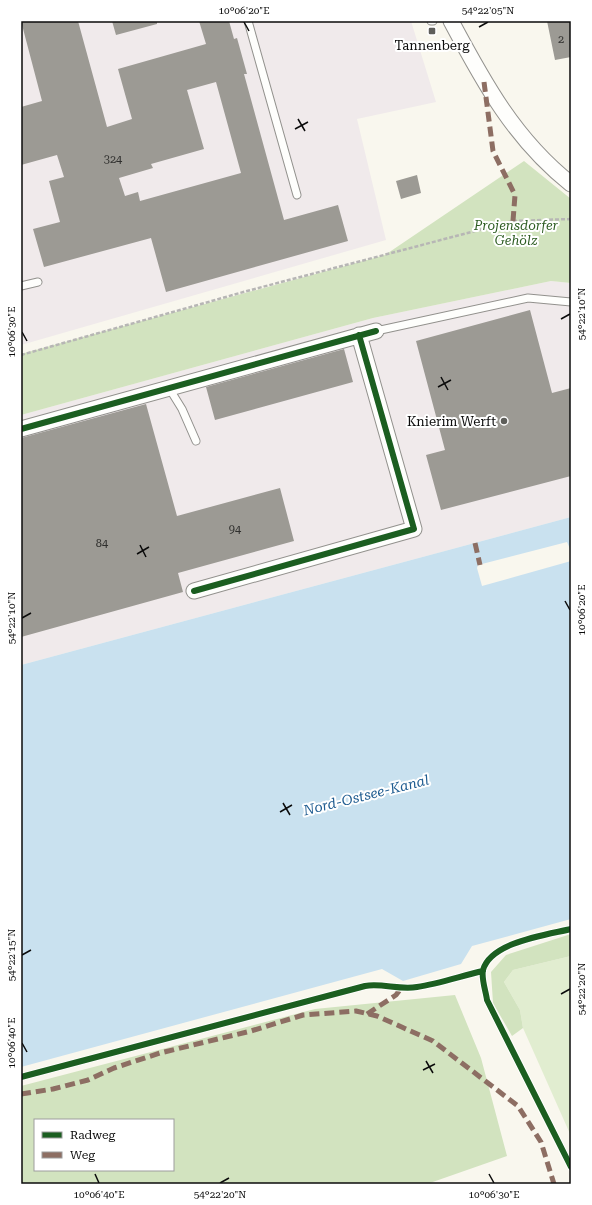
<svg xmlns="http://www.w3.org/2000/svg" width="592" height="1205" font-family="'Roboto Serif',serif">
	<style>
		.industrial { fill: #f0eaeb }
		.green { fill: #e1edd0 }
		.forest { fill: #d2e3bf; fill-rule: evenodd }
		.water { fill: #c9e1ef }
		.pier { fill: #f9f7ee }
		.building { fill: #9c9a94; fill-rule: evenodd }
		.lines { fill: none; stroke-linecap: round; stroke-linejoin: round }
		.lane-casing { stroke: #92918d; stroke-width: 9 }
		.street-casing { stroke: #92918d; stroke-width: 17 }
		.path { stroke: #b7b6b5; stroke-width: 2.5; stroke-dasharray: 4 2; stroke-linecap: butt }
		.lane { stroke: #fefefc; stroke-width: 7 }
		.street { stroke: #fefefc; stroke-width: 15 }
		.quiet { stroke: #8d6e63; stroke-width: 5; stroke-dasharray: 10 5; stroke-linecap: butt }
		.cycleway-casing { stroke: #fff; stroke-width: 8 }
		.cycleway { stroke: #1b5e20; stroke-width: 6 }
		.ticks { fill: none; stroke: #0b0b0b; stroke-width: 1.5 }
		.poi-dot { fill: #5e5e5a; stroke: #fff; stroke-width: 1.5 }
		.labels { text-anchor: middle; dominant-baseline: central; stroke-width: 4; stroke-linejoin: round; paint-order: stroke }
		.number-label { font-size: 11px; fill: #2f2f2d }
		.poi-label { font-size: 13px; fill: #0b0b0b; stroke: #fff }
		.park-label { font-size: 13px; font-style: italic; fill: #2d5c22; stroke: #fff }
		.water-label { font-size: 14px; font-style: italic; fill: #205d91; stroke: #fff }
		.neatline { fill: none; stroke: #0b0b0b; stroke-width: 1.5 }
		.ticks-label { font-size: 10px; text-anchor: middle; fill: #0b0b0b }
	</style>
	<rect width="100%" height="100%" fill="#f9f7ee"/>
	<path class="industrial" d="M21,21H411L436,102L357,119L386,240L21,345Z
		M551,281L571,283V517L21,665V415L373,318Z"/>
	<path class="green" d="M571,956V1136L523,1028L520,1010L504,982L513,970Z"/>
	<path class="forest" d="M524,161L571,199V283L551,281L373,318L21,415V354L385,255Z
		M571,934V956L513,970L504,982L520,1010L523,1028L512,1036L493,1003L491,972L506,955Z
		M455,995L481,1058L507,1156L427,1184H21V1086L315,1009ZM35,1120H173V1170H35Z"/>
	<path class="water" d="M571,517V919L472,946L461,964L403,981L382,969L21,1067V665Z"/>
	<path class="pier" d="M567,542L571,551V561L482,586L477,568L478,565Z"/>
	<path class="building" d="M21,21H78L107,127L132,119L118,69L206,44L199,21H229L234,39L237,38L247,74H244L284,220L338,205L348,241L166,292L151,238L44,267L33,229L60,222L49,181L64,177L57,155L21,165V107L42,101ZM216,82L241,173L140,201L138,192L125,196L119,178L153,168L151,164L204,149L187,90Z
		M112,21H157V24L116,35Z
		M547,21H571V57L555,60Z
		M417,175L421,193L401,199L396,181Z
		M530,310L552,393L571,388V476L441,510L426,455L445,450L416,341Z
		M344,349L353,382L215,420L206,387Z
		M146,404L177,516L280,488L294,541L178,573L183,592L21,637V438Z"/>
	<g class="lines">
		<defs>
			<path id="lane" d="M248,21L297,195
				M431,21H433
				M21,286L38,282
				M376,331L528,298L571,302
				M169,388L182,409L196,441"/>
			<path id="street" d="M451,21C484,83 515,140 571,184
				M21,429L376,331
				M194,591L414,529L359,335"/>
		</defs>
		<use href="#lane" class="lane-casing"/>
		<use href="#street" class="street-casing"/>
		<path class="path" d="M21,355L247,291L513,221L571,219"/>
		<use href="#lane" class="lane"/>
		<use href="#street" class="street"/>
		<path class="quiet" d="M484,82L493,151L515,195L513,221
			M475,543L480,565
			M367,1014L396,995L402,987
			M21,1094L53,1089L88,1080L114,1068L160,1053L251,1031L303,1015L356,1011L377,1016L433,1041L518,1106L541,1142L554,1184"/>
		<defs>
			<path id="cycleway" d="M21,429L376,331
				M194,591L414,529L359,335
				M571,929C546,935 491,942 483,970C481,978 486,992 487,1000L571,1167
				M21,1077L365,986C382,983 399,990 417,987C439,984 461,976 483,971"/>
		</defs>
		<use href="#cycleway" class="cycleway-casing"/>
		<use href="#cycleway" class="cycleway"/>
	</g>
	<path class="ticks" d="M244,22L249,31M479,27L488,22M298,119L305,131M295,129L308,122M561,319L570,314M22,332L27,341M441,377L448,390M438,387L451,380M140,545L146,557M137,554L149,547M565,601L570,610M22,618L31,613M283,803L290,815M280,812L292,805M22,955L31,950M561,994L570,989M22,1043L27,1052M426,1061L433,1073M423,1070L435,1064M95,1174L99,1183M489,1174L494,1183M220,1183L229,1178"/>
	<g class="poi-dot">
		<rect x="428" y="27" width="8" height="8" rx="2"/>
		<circle cx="504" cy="421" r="4"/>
	</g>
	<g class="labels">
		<g class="number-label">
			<text x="561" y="39">2</text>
			<text x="113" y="159">324</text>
			<text x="235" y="529">94</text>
			<text x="102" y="543">84</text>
		</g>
		<g class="poi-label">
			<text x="432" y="45">Tannenberg</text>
			<text x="496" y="421" text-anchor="end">Knierim Werft</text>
		</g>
		<g class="park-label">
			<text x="516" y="225">Projensdorfer<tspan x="516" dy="15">Gehölz</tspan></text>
		</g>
		<g class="water-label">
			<text transform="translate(366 795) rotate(-14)">Nord-Ostsee-Kanal</text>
		</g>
	</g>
	<rect width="592" height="1205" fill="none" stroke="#ffffff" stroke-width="44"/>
	<rect x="34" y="1119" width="140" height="52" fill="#ffffff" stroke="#9d9d9d"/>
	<rect x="42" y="1132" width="20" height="6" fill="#1b5e20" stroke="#9d9d9d"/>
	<text x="70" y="1139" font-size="12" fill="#0b0b0b">Radweg</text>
	<rect x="42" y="1152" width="20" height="6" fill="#8d6e63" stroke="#9d9d9d"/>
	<text x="70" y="1159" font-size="12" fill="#0b0b0b">Weg</text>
	<rect x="22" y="22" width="548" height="1161" class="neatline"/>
	<g class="ticks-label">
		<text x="244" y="14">10°06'20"E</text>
		<text x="488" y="14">54°22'05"N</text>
		<text transform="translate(581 314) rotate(-90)" y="4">54°22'10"N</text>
		<text transform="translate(11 332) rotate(-90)" y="4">10°06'30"E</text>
		<text transform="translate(581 610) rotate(-90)" y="4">10°06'20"E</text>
		<text transform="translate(11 618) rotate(-90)" y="4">54°22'10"N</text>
		<text transform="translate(11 955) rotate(-90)" y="4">54°22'15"N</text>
		<text transform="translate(581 989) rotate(-90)" y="4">54°22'20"N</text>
		<text transform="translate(11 1043) rotate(-90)" y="4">10°06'40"E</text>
		<text x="99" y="1198">10°06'40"E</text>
		<text x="220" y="1198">54°22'20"N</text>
		<text x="494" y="1198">10°06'30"E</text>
	</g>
</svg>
